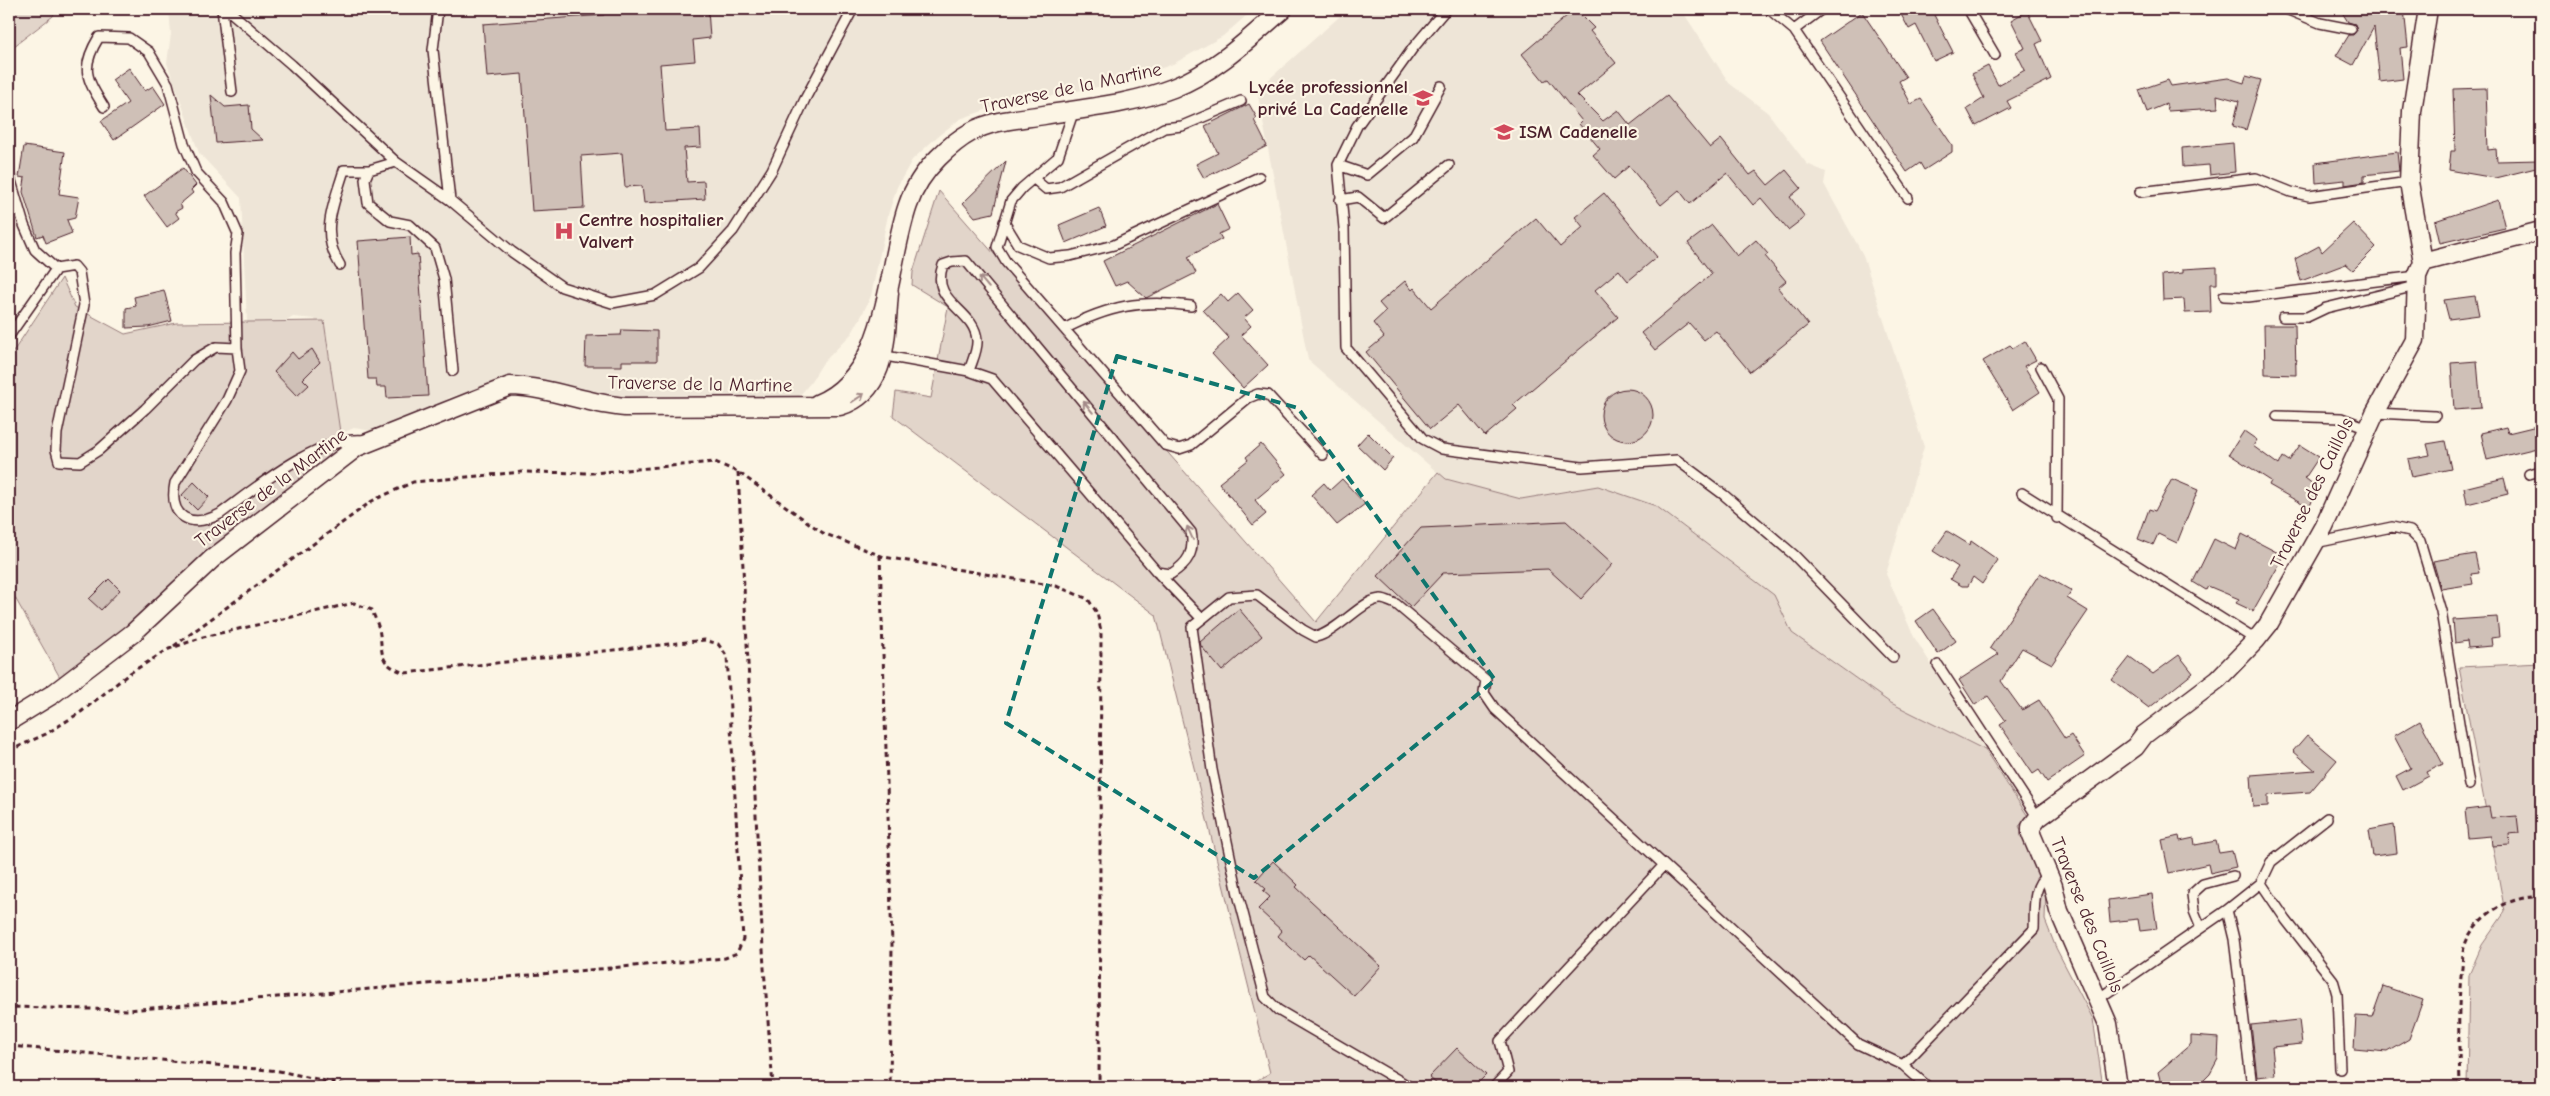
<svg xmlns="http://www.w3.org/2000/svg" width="2550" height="1096" font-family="'Comic Neue',sans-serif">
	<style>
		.built { fill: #eee5d7 }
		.green { fill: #e2d5ca; stroke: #967a7a }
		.building { fill: #cfc0b7; stroke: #4a1f2b }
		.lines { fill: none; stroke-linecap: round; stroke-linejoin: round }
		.lane-casing { stroke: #4a1f2b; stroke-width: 12 }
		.street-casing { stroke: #4a1f2b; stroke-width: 21 }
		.path { stroke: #4a1f2b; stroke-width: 3; stroke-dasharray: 5 4; stroke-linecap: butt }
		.lane { stroke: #fcf5e5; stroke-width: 9 }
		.street { stroke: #fcf5e5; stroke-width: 18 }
		.oneway { stroke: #a38a88 }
		.marked { fill: none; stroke: #0f766e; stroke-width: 4; stroke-dasharray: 10 6; stroke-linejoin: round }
		.labels { text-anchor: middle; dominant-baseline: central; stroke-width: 4.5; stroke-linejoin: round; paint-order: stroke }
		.poi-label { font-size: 19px; font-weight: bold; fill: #4a1f2b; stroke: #fcf5e5; text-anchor: start }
		.street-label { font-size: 19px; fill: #4a1f2b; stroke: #fcf5e5 }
	</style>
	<rect width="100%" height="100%" fill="#fcf5e5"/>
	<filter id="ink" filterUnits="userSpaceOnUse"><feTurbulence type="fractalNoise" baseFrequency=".02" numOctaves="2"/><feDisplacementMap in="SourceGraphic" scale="10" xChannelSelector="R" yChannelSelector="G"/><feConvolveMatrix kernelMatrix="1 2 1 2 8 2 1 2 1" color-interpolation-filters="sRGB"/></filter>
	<g filter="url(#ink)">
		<path class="built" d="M169,9H1254L1223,36L1173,64L1123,82L991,108L960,119L938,136L912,160L897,187L888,215L871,296L862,315L852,333L822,364L811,382L796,400L623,401L538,379L509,380L450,397L430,411L372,431L354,428L331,438L315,319L293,317L268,332L247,322L241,198L199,153L167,63L171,34Z
			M1348,9H1681L1729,83L1768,113L1807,164L1826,172L1824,184L1863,255L1924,447L1886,574L1914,637L1985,750L1889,702L1792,633L1774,595L1598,486L1521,499L1445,479L1308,360L1257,90Z"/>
		<path class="green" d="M9,9H56L53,16L9,50Z
			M939,191L1316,622L1438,472L1446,479L1521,499L1598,486L1656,506L1774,595L1792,633L1889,702L1985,750L2029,818L2019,826L2046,887L2045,920L2056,948L2093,1019L2103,1087H1245L1270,1073L1156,615L893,416L896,392L931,398L948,307L912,285L913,272Z
			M62,278L75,307L125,334L176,323L324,321L340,432L347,446L119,639L62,681L14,596L9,598V358Z
			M2541,663V1087H2467L2469,975L2482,945L2505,912L2459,667Z"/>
		<path class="building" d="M604,9H708L710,38L693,40L695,61L660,64L665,131L700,129L701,147L684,148L687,182L704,181L705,199L644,203L642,186L625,187L622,153L581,156L584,208L532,211L522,74L487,77L483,24L604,15Z
			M1575,9L1594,28L1590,31L1616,63L1577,95L1603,121L1618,110L1630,125L1667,96L1710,148L1721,139L1750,175L1756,171L1768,185L1786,170L1801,188L1790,197L1805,217L1788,230L1761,198L1753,205L1727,173L1690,204L1679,190L1661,205L1629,166L1614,179L1593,155L1600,149L1579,124L1582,121L1548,79L1544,81L1522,54Z
			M1898,9H1947L1934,15L1953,52L1934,61L1916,25L1909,29Z
			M2340,9H2404L2408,47L2400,48L2403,79L2380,82L2374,27L2353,65L2336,56L2349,35H2353L2357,30L2355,24L2348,22Z
			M2027,11L2042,41L2036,44L2051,79L2007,101L2011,108L1976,126L1967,109L1984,98L1972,74L1988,66L1998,85L2025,70L2016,52L2025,48L2011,20Z
			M1862,12L1906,77L1899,81L1911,104L1921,99L1952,145V152L1924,170L1920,163L1907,172L1820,41Z
			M129,68L145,91L153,86L165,104L114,140L101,121L128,103L112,80Z
			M2246,76L2261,80L2246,130L2233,126L2239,101L2217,95L2218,108L2168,111L2166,104L2147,112L2139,90L2168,80L2171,86L2228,78L2244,83Z
			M2486,88L2488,150L2496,149L2497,161L2539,160L2540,167L2495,178L2449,170L2451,151H2455L2453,89Z
			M211,95L225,107L249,105L251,129L263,140L216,143Z
			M1249,104L1257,118L1254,120L1267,146L1204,178L1196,164L1218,153L1205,126Z
			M2233,143L2235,172L2210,175L2209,165L2183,167L2182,148Z
			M24,146L65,152L59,194L79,197L75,218L67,220L72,233L46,243L43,235L37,237L23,192L25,178L19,177Z
			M2397,152L2399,171L2364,175V182L2345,185V180L2316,183L2315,163Z
			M1006,161L993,213L975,217L963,203Z
			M183,168L196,185L191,190L193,193L180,204L182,208L175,212L179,218L167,227L144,196Z
			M1604,193L1657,257L1628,281L1619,270L1595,290L1618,317L1513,405L1517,409L1485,436L1459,405L1430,429L1366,352L1384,337L1373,323L1386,311L1379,303L1405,281L1412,290L1414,288L1431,308L1536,218L1560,247L1583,227L1575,217Z
			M2498,200L2505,228L2440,243L2435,221Z
			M1217,204L1229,229L1219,234L1222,239L1188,257L1196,273L1146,298L1127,281L1115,286L1103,261Z
			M1099,208L1106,226L1066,243L1059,225Z
			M2353,223L2376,247L2353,270L2346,264L2301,281L2295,259L2319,246L2322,252Z
			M1712,225L1737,256L1756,240L1768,254L1765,256L1786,281L1778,288L1808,325L1750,372L1716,331L1704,340L1689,323L1655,350L1641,333L1712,274L1688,243Z
			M410,237L411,255L418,254L428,396L387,398L386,387H377L376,379H368L358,241Z
			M2217,267V284H2210L2211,312L2185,313L2184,299L2163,300L2162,275L2183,273V269Z
			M164,290L172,321L148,327L126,328V308L136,306L134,297Z
			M1238,293L1253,310L1244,318L1251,326L1241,335L1268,365L1243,388L1212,354L1229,338L1203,310L1221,294L1228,302Z
			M2475,296L2479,315L2449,319L2444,300Z
			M2264,325H2295L2296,375L2265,374Z
			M622,330L657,331V361H622V366H585L586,336L621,335Z
			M2025,341L2036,360L2024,366L2040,392L2013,410L1983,361L2010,345L2013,348Z
			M312,349L320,362L303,379L309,385L297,396L274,372L292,352L298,359Z
			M2477,361L2481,408L2454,410L2451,363Z
			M1601 415a26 26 0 1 1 52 0a26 26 0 1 1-52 0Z
			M2541,425V447L2487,460L2481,433L2506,427L2508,433Z
			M2244,431L2257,440L2253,446L2279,465L2283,457L2289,461L2300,445L2319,457L2305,478L2318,488L2309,508L2269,485L2271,481L2229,454Z
			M1368,433L1393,458L1383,470L1357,445Z
			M2445,441L2451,469L2412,477L2408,459L2430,455L2427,444Z
			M1261,444L1286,474L1255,500L1266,514L1253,525L1219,483L1248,460L1246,457Z
			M2504,478L2508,494L2467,504L2464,488Z
			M1342,479L1365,504L1337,525L1311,495L1324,483L1330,490Z
			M2172,479L2198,490L2177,543L2158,534L2153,545L2138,539L2149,509L2155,511Z
			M194,482L209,497L197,510L182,495Z
			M1566,521L1613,564L1581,599L1548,569L1443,573L1411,607L1378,576L1421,528Z
			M1947,531L1970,545L1971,541L1998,560L1982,584L1973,577L1968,586H1962L1950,579L1958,567L1933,551Z
			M2242,534L2284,556L2253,611L2236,603L2239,599L2208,586L2206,590L2193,582L2214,539L2236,550Z
			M2475,554L2479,573L2471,574L2473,584L2441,589L2433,561Z
			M2040,573L2072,591L2067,598L2088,611L2052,664L2022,648L2001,681L2022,710L2039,700L2065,739L2071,735L2085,756L2047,782L2039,770L2033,774L2000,725L2006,721L1988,696L1975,705L1959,680L1999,654L1990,648Z
			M109,579L120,590L101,610L89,599Z
			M1239,609L1262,636L1222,671L1201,646L1200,642Z
			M1933,609L1956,641L1938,654L1916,621Z
			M2497,617L2499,637L2491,638L2492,646L2468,648L2467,641L2455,643L2453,620Z
			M2179,655L2193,673L2149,708L2112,680L2130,657L2153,674Z
			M2420,721L2443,764L2427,772L2429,776L2403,790L2396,776L2411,768L2394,736Z
			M2307,735L2337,760L2310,792L2268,795V806L2253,807L2251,775L2315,770L2293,751Z
			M2489,807L2491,818L2517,816L2519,833L2509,834L2510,845L2492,846L2491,836L2468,838L2465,810Z
			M2394,825L2397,853L2373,856L2369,830Z
			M2179,836L2180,841L2194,838L2195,845L2216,841L2219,853L2232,851L2236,867L2210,873L2208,864L2169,873L2162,840Z
			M1273,861L1298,885L1296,887L1381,966L1354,996L1309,955L1304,960L1278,936L1282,931L1258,909L1270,897L1263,891L1266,889L1256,880Z
			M2152,894L2157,929L2140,931L2138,919L2110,922L2108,900Z
			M2383,986L2423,1000L2409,1039L2387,1052L2354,1049L2356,1016L2372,1017Z
			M2299,1020L2302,1044L2272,1047L2275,1075L2257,1077L2251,1025Z
			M2191,1036L2219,1038L2218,1059L2210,1074L2197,1087H2162L2158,1072L2191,1044Z
			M1457,1048L1486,1075L1474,1087H1440L1429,1077Z"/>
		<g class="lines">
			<defs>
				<path id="lane" d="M222,9L232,92
					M227,9L292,65L396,162
					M438,9L433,50L450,200
					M1446,9L1413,48L1357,126L1338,165L1344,228L1346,348L1423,439L1442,449L1582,467L1677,460L1724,495L1794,555L1893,657
					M1769,9L1794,30L1908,198
					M1968,9L1995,55
					M2286,9L2320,23L2351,29
					M1794,30L1822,9
					M104,107C86,78 80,68 99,37L129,38L149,52L168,84L184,144L196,172L224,202L238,234L235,253L237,348
					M1074,110L1058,157L1022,188L1011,201L997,247L1006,262L1165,445L1179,449L1191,445L1248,398L1258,394L1268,395L1323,455
					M1338,165L1367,175L1413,137L1441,86
					M369,170L365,179L368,203L390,221L410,225L435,248L444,279L453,371
					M9,174L24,225L35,250L56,269
					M1033,178L1046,189L1060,187L1164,128L1182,126L1241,101
					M2140,192L2256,178L2291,192L2309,196L2409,182
					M1340,200L1358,197L1384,218L1449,165
					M1004,222L1018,245L1049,258L1070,256L1114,245L1259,177
					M340,265C319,232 334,204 344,170H369L396,162L450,200L512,252L562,287L612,303L655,295L699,268L733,231L772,170L805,99L853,9
					M2224,296L2248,297L2417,276
					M2283,317H2307L2326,308L2416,286
					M1064,329C1109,306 1141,299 1191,306
					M9,336L56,269L74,266L79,272L84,305L57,433L56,450L59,461L80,462L99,450L145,409L194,360L216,347L237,348L240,371L227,400L175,483C168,518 191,529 220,514C257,487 317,436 364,440
					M880,355L969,371L992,379L1157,572L1202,619L1192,627L1212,770L1238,894L1265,997L1278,1010L1410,1087
					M2041,367L2058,399L2057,518
					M969,371C972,361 978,350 977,340C975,309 929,303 943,265L952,262L966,261L1191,532C1195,552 1188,563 1171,574L1157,572
					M2375,413L2435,416
					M2277,416L2341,418L2368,428
					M2529,474L2541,471
					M2022,493L2256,640
					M2315,543L2392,527L2410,531L2420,541L2441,611L2469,785
					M1202,619L1229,597L1257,595L1303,630L1316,637C1339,631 1363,599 1381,599C1386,599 1392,603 1396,604L1486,680L1484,693L1495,709L1858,1044L1903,1065L2034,929C2035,912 2031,885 2048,875
					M1938,665L2038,818
					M2261,883L2286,920L2333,980L2337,994L2340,1069
					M2227,910L2234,939L2252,1087
					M2201,928L2194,911L2192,894L2203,884L2233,876
					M2098,999L2227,910L2261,883L2271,862L2327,818
					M1903,1065L1928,1087
					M1494,1087L1508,1072L1500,1041L1663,866"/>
				<path id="street" d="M2423,262L2541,231
					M817,404C890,375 886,267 908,205C914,187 924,172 938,158C948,148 958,139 971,132C993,120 1019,119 1044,115C1087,108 1132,104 1173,88C1215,72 1250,38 1283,9
					M9,721L53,694L133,633L212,559L357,447L510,386C550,387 586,404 625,407L840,406C889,391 885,334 889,293
					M2118,1087L2108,1024L2059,911L2053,886L2031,834V827L2038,818L2135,747L2144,735L2218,679L2256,640L2268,625L2324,526L2375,413L2415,340L2417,276L2423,262L2409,182L2412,111L2428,9"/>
			</defs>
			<use href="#lane" class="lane-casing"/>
			<use href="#street" class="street-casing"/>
			<path class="path" d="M738,472L764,968L773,1087
				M880,555L892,945L890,1087
				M174,646L372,501L413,482L522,472L592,473L715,462L738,472L823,533L884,557L1056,586L1088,599L1097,613L1101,631L1099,1087
				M9,751L46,734L81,712L130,673L169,649L203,637L354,603L372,610C374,616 377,622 379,629C384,653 376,663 405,673L705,640L718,644L727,656L743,939L737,953L725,958L129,1010L9,1007
				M9,1046L279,1071L354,1087
				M2460,1087C2459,1047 2457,1007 2462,968C2463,960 2462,951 2465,945C2475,915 2511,895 2541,897"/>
			<use href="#lane" class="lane"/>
			<use href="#street" class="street"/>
		</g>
		<defs><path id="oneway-shaft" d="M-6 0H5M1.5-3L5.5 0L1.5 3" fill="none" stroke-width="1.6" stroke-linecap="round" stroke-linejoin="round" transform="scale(1.25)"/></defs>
		<g class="oneway">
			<use href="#oneway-shaft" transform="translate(984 282) rotate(-130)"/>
			<use href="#oneway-shaft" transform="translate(858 398) rotate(-34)"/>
			<use href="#oneway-shaft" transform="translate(1088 407) rotate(-130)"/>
			<use href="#oneway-shaft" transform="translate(1190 533) rotate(-114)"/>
		</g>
	</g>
	<path class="marked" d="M1117,356L1298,408L1495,680L1254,878L1006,723Z"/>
	<defs>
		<symbol id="school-bare" viewBox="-9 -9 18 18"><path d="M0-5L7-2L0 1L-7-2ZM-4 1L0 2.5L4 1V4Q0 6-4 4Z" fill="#d1495b" stroke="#fcf5e5" stroke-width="2.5" paint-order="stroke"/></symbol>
		<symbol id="university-bare" viewBox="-9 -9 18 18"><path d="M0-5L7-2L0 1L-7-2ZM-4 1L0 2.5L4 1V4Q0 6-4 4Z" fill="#d1495b" stroke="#fcf5e5" stroke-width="2.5" paint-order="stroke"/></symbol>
		<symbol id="hospital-bare" viewBox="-9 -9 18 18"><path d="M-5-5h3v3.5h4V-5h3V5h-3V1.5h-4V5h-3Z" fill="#d1495b" stroke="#fcf5e5" stroke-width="2.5" paint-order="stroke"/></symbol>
	</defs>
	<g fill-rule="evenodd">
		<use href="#school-bare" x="1409" y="84" width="28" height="28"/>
		<use href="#university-bare" x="1490" y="118" width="28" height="28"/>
		<use href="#hospital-bare" x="550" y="217" width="28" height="28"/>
	</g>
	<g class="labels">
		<g class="poi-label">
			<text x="1408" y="87" text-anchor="end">Lycée professionnel<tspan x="1408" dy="22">privé La Cadenelle</tspan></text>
			<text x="1519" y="132">ISM Cadenelle</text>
			<text x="579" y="220">Centre hospitalier<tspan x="579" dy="22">Valvert</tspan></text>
		</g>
		<g class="street-label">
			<text transform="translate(1071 88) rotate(-12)">Traverse de la Martine</text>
			<text transform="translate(700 384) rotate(1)">Traverse de la Martine</text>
			<text transform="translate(271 488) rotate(-37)">Traverse de la Martine</text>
			<text transform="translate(2312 493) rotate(-64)">Traverse des Caillols</text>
			<text transform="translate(2087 915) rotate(68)">Traverse des Caillols</text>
		</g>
	</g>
	<rect width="2550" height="1096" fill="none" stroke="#fcf5e5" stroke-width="30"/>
	<rect x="15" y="15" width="2520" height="1066" fill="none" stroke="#4a1f2b" stroke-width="2" filter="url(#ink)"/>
</svg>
